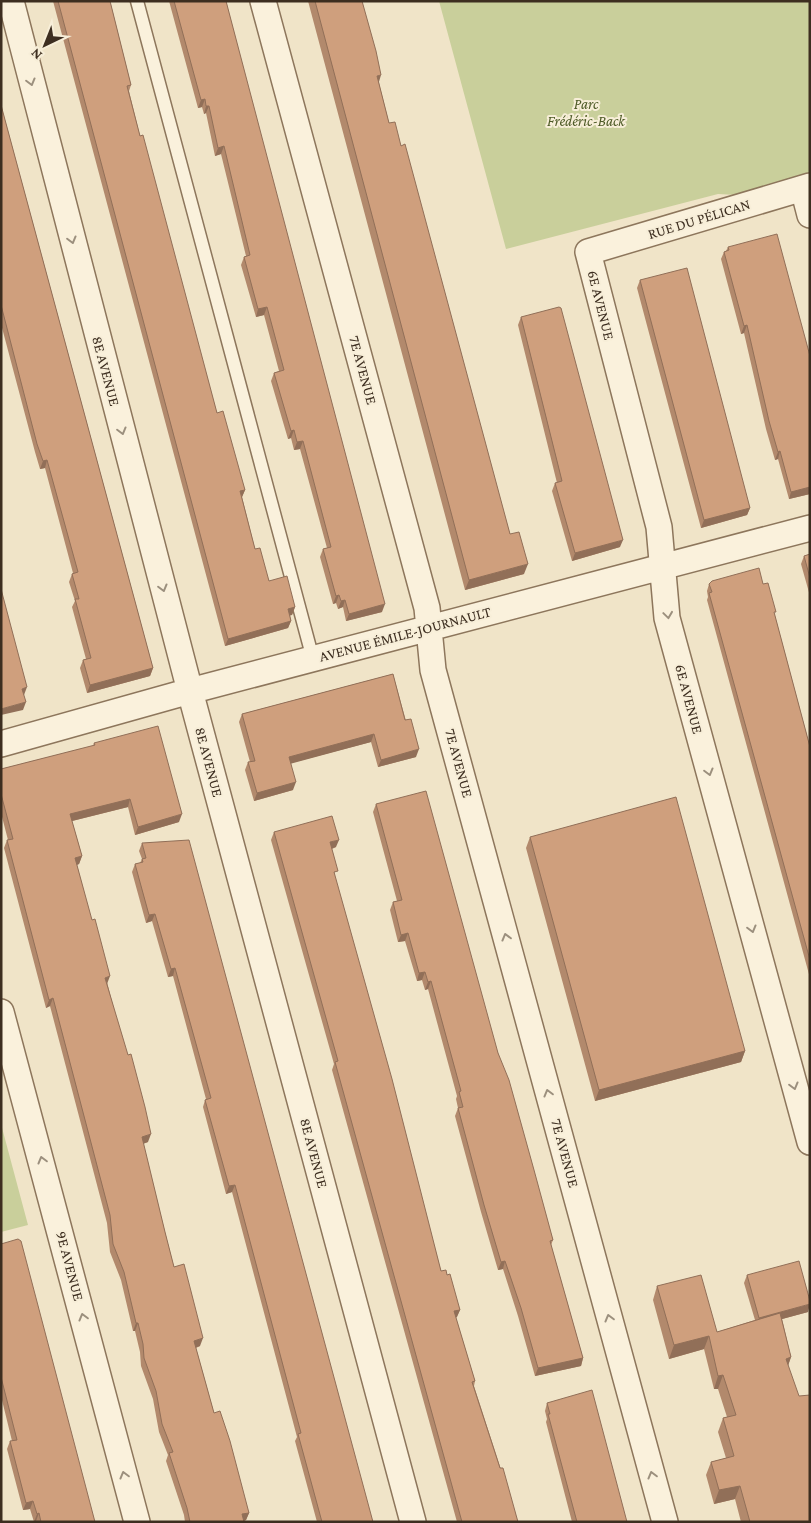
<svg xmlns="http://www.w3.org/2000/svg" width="811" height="1523" font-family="'Crimson Pro',serif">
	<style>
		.green { fill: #c9cf9b }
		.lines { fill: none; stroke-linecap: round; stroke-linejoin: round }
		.service-casing { stroke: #8d765c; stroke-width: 15 }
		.minor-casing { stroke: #8d765c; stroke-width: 28 }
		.service { stroke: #faf1dc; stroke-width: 12 }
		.minor { stroke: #faf1dc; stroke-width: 25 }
		.wall { fill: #b2896c }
		.shaded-wall { fill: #916f58 }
		.building { fill: #cf9f7d; stroke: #916f58 }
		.oneway { stroke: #9c907e }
		.labels { text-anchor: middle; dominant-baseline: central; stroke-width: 4; stroke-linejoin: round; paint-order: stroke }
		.park-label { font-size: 15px; font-style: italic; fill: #4d5a26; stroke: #f7eed8 }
		.street-label { font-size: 15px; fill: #3d2e20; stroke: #f7eed8 }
	</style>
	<rect width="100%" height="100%" fill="#f0e4c8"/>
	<path class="green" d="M439,1H810V185L771,197L718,194L506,249Z
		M1,1124L28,1225L1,1232Z"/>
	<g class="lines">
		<defs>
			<path id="service" d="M137,1L313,659"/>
			<path id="minor" d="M11,1L190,691L413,1522
				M263,1L427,608L433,670L665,1522
				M810,186L588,252L659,527L667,618L810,1142
				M803,188L810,215
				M1,744L190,691L810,528
				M1,1012L137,1522"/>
		</defs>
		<use href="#service" class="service-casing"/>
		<use href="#minor" class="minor-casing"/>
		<use href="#service" class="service"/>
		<use href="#minor" class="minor"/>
	</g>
	<path class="wall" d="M53,1H110L131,85L129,91L140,136L217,413L245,490L242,497L255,549L269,581L295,607L292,615H290L291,621L288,628L225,646Z
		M169,1H226L382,612L346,621L343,607L338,609L336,603L333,604L320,557L323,549L327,548L300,449L294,450L291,438L288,439L271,381L274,373L279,371L264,315L256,317L241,265L244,257L246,256L221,154L215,156L206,113L204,114L202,107L198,108Z
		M308,1H362L379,83L389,123L510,534L524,574L465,590Z
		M1,105L153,668L150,676L87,693L80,668L83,660L86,659L72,607L75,601L69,582L72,574L73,573L45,468L40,469L35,452L1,324Z
		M728,247L810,356V494L789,499L778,459L775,460L766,429L744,333L741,334L721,259L724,252L726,251Z
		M640,280L750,508L747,515L701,528L637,288Z
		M521,317L620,547L572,561L552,491L555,483H557L518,325Z
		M810,554V596L801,564L804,556Z
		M709,584H763L775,616L810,747V978L707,600L708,597L707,591Z
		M393,674L416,757L378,767L371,742L291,763L293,790L254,801L245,770L248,762H250L239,722L242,714Z
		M94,743L179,822L135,835L128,807L72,821L82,856L79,864L77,865L148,1142L143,1144L165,1232L174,1267L200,1346L196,1348L214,1413L249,1513L246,1520L244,1521V1522H185L184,1515L166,1461L168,1455L159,1432L153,1399L141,1366L140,1352L135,1331H133L121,1280L110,1252L107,1223L50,1006L46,1008L4,848L7,840H8L1,813V769L93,746Z
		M376,804L498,1053L553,1240L551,1245L583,1358L581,1366L535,1376L518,1316L503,1269L498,1270L481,1212L455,1116L458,1108L456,1099L457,1096L428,989L425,990L422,980L417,981L405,941L398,942L390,910L393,902L397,901L373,812Z
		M274,832L336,847L332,849L335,878L441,1271L460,1310L456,1318L475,1381L474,1386L518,1522H457L332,1070L334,1064L271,840Z
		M530,837L745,1051L741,1062L595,1101L526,848Z
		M142,843L373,1522H317L295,1441L297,1437L232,1192L226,1194L203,1107L205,1100L206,1099L173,976L168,977L152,921L146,923L132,872L135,864L140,863L142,859L139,851Z
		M1,1244L95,1522H34L30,1509L23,1510L7,1449L10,1441H12L1,1396Z
		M747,1275L808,1312L782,1319L791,1357L788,1366L810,1522H741L735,1499L714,1504L706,1475L711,1462L726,1458L718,1432L723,1418L727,1417L718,1389H714L704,1349L669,1359L653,1300L657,1286L717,1332L755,1320L744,1283Z
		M547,1403L627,1522H572L546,1422L547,1419L545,1411Z"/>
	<path class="shaded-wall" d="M381,75L378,85L377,76Z
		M205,99L202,107L198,108L201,100Z
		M206,106H209L206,113L204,114Z
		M224,146L221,154L215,156L218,148Z
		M267,307L264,315L256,317L258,309Z
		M747,325L744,333L741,334L744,326Z
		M294,430L291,438L288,439L291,431Z
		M303,441L300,449L294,450L297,442Z
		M780,451L778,459L775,460L778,452Z
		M47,460L45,468L40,469L43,461Z
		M810,487V494L789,499L791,492Z
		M245,490L242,497L240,491Z
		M750,508L747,515L701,528L704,520Z
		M623,540L620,547L572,561L575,553Z
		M528,564L524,574L465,590L469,580Z
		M339,595L336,603L333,604L336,596Z
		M345,600L343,607L338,609L341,601Z
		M385,604L382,612L346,621L349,614Z
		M295,607L292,615L285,617L288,609Z
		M291,621L288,628L225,646L228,639Z
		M153,668L150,676L87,693L90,685Z
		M27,687L24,695L19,696L22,689Z
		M26,702L23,710L1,715V709Z
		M374,734L371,742L286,765L289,757Z
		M419,749L416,757L378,767L381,760Z
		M296,782L293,790L254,801L257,793Z
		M130,799L128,807L68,822L70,814Z
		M182,814L179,822L135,835L138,827Z
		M339,840L336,847L327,850L330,842Z
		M82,856L79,864L73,866L75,858Z
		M155,914L152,921L146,923L149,915Z
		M408,933L405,941L398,942L401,935Z
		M175,968L173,976L168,977L171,969Z
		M425,972L422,980L417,981L419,973Z
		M110,976L107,984L105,978Z
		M431,981L428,989L425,990L428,982Z
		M53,998L50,1006L46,1008L49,1000Z
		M745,1051L741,1062L595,1101L599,1090Z
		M151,1134L148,1142L139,1145L142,1137Z
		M235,1185L232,1192L226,1194L229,1186Z
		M505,1261L503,1269L498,1270L501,1262Z
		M810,1304L808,1312L756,1326L759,1318Z
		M460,1310L457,1317L451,1319L454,1311Z
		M136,1323H138L135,1331H133Z
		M709,1336L704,1349L669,1359L674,1345Z
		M203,1338L200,1346L191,1349L194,1341Z
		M791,1357L786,1371V1359Z
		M583,1358L581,1366L535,1376L538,1368Z
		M723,1375L718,1389H714L718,1376Z
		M740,1486L735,1499L714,1504L719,1490Z
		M33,1501L30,1509L23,1510L26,1503Z
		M39,1513L36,1521L34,1522L37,1514Z
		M249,1513L246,1520L241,1522L242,1514Z"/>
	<path class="building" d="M58,1H110L131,85L127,86L140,136L143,135L217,413L223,411L245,490L240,491L255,549L260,548L269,581L287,576L295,607L288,609L291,621L228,639Z
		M174,1H226L385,604L349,614L345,600L341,601L339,595L336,596L323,549L331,547L303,441L297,442L294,430L291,431L274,373L284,370L267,307L258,309L244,257L250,255L224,146L218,148L209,106H206L205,99L201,100Z
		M315,1H362L376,51L381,75L377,76L389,123L395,122L401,146L405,144L510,534L519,532L528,564L469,580Z
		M1,105L153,668L90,685L83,660L91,658L75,599H79L72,574L78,572L47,460L43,461L37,444L1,305Z
		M777,234L810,356V487L791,492L780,451L778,452L769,421L747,325L744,326L724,252L729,250L728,247Z
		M687,268L750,508L704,520L640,280Z
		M559,307L561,308L623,540L575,553L555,483L562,481L521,317Z
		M810,554V578L804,556Z
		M759,568L763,584L768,583L776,612H774L810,747V960L709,593L712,592L709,584L712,581Z
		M1,589L27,687L22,689L26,702L1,709Z
		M393,674L405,720L411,719L419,749L381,760L374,734L289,757L296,782L257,793L248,762L255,761L242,714Z
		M158,726L182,814L138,827L130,799L70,814L82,856L75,858L92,920L95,919L110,976L105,978L128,1055L131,1054L145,1107L151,1134L142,1137L165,1232L174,1267L184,1264L203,1338L194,1341L214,1413L220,1411L230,1441L249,1513L242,1514L244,1522H190L187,1508L169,1453L173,1452L162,1424L156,1391L144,1358L143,1344L138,1323H136L124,1272L113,1244L110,1215L53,998L49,1000L7,840L13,839L1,794V769L95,745L94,743Z
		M426,791L498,1053L509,1080L534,1170L553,1240L550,1241L583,1358L538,1368L521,1308L505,1261L501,1262L484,1205L458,1108L463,1107L459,1092L461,1091L431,981L428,982L425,972L419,973L408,933L401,935L393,902L402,900L376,804Z
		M676,797L745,1051L599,1090L530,837Z
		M332,816L339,840L330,842L338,871L334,872L392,1079L441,1271L446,1270L447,1275L450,1274L460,1310L454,1311L475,1381L472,1382L500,1468H503L518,1522H462L335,1062L338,1061L274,832Z
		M189,840L373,1522H322L298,1434L301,1433L235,1185L229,1186L205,1100L211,1098L175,968L171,969L155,914L149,915L135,864L143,862L142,859L146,858L142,843Z
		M18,1239L21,1241L95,1522H41L39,1513L37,1514L33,1501L26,1503L10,1441L17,1440L1,1377V1244Z
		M799,1261L810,1301V1304L759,1318L747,1275Z
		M701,1275L717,1332L780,1313L791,1357L786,1359L799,1396L810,1395V1522H750L740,1486L719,1490L711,1462L734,1456L723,1418L736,1415L723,1375L718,1376L709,1336L674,1345L657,1286Z
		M592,1390L627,1522H577L548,1414H550L547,1403Z"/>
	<defs><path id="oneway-chevron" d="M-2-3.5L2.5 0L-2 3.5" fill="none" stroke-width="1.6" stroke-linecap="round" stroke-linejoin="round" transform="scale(1.25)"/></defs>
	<g class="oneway">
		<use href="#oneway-chevron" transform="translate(31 82) rotate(75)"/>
		<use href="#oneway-chevron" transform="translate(72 240) rotate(75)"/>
		<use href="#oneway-chevron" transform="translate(122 431) rotate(75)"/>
		<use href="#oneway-chevron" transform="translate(163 588) rotate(75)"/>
		<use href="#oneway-chevron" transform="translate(668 615) rotate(82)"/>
		<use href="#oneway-chevron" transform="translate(709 772) rotate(75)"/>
		<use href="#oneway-chevron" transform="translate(752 929) rotate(75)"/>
		<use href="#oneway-chevron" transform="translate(506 937) rotate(-105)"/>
		<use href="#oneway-chevron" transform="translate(794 1086) rotate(75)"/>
		<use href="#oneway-chevron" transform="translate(548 1093) rotate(-105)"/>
		<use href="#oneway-chevron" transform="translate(42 1160) rotate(-105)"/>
		<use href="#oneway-chevron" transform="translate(83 1317) rotate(-105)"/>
		<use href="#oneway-chevron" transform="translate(609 1318) rotate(-105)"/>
		<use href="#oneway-chevron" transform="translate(124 1475) rotate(-105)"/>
		<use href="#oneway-chevron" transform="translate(652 1475) rotate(-105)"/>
	</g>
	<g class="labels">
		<g class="park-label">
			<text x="586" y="104">Parc<tspan x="586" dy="17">Frédéric-Back</tspan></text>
		</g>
		<g class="street-label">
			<text transform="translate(699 219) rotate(-17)">RUE DU PÉLICAN</text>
			<text transform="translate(601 305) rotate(76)">6E AVENUE</text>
			<text transform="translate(363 370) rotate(75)">7E AVENUE</text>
			<text transform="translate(106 371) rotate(75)">8E AVENUE</text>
			<text transform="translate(405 634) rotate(-15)">AVENUE ÉMILE-JOURNAULT</text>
			<text transform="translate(689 699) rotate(75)">6E AVENUE</text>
			<text transform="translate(209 762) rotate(75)">8E AVENUE</text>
			<text transform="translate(459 763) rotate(75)">7E AVENUE</text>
			<text transform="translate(314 1153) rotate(75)">8E AVENUE</text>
			<text transform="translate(565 1153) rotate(75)">7E AVENUE</text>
			<text transform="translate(70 1266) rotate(75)">9E AVENUE</text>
		</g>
	</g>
	<rect width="811" height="1523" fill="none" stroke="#3d2e20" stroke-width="5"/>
	<g transform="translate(45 45) rotate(223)" stroke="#f7eed8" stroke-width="4" paint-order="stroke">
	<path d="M0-4L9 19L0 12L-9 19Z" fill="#3d2e20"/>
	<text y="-8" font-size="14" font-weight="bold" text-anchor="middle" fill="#3d2e20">N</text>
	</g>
</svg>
